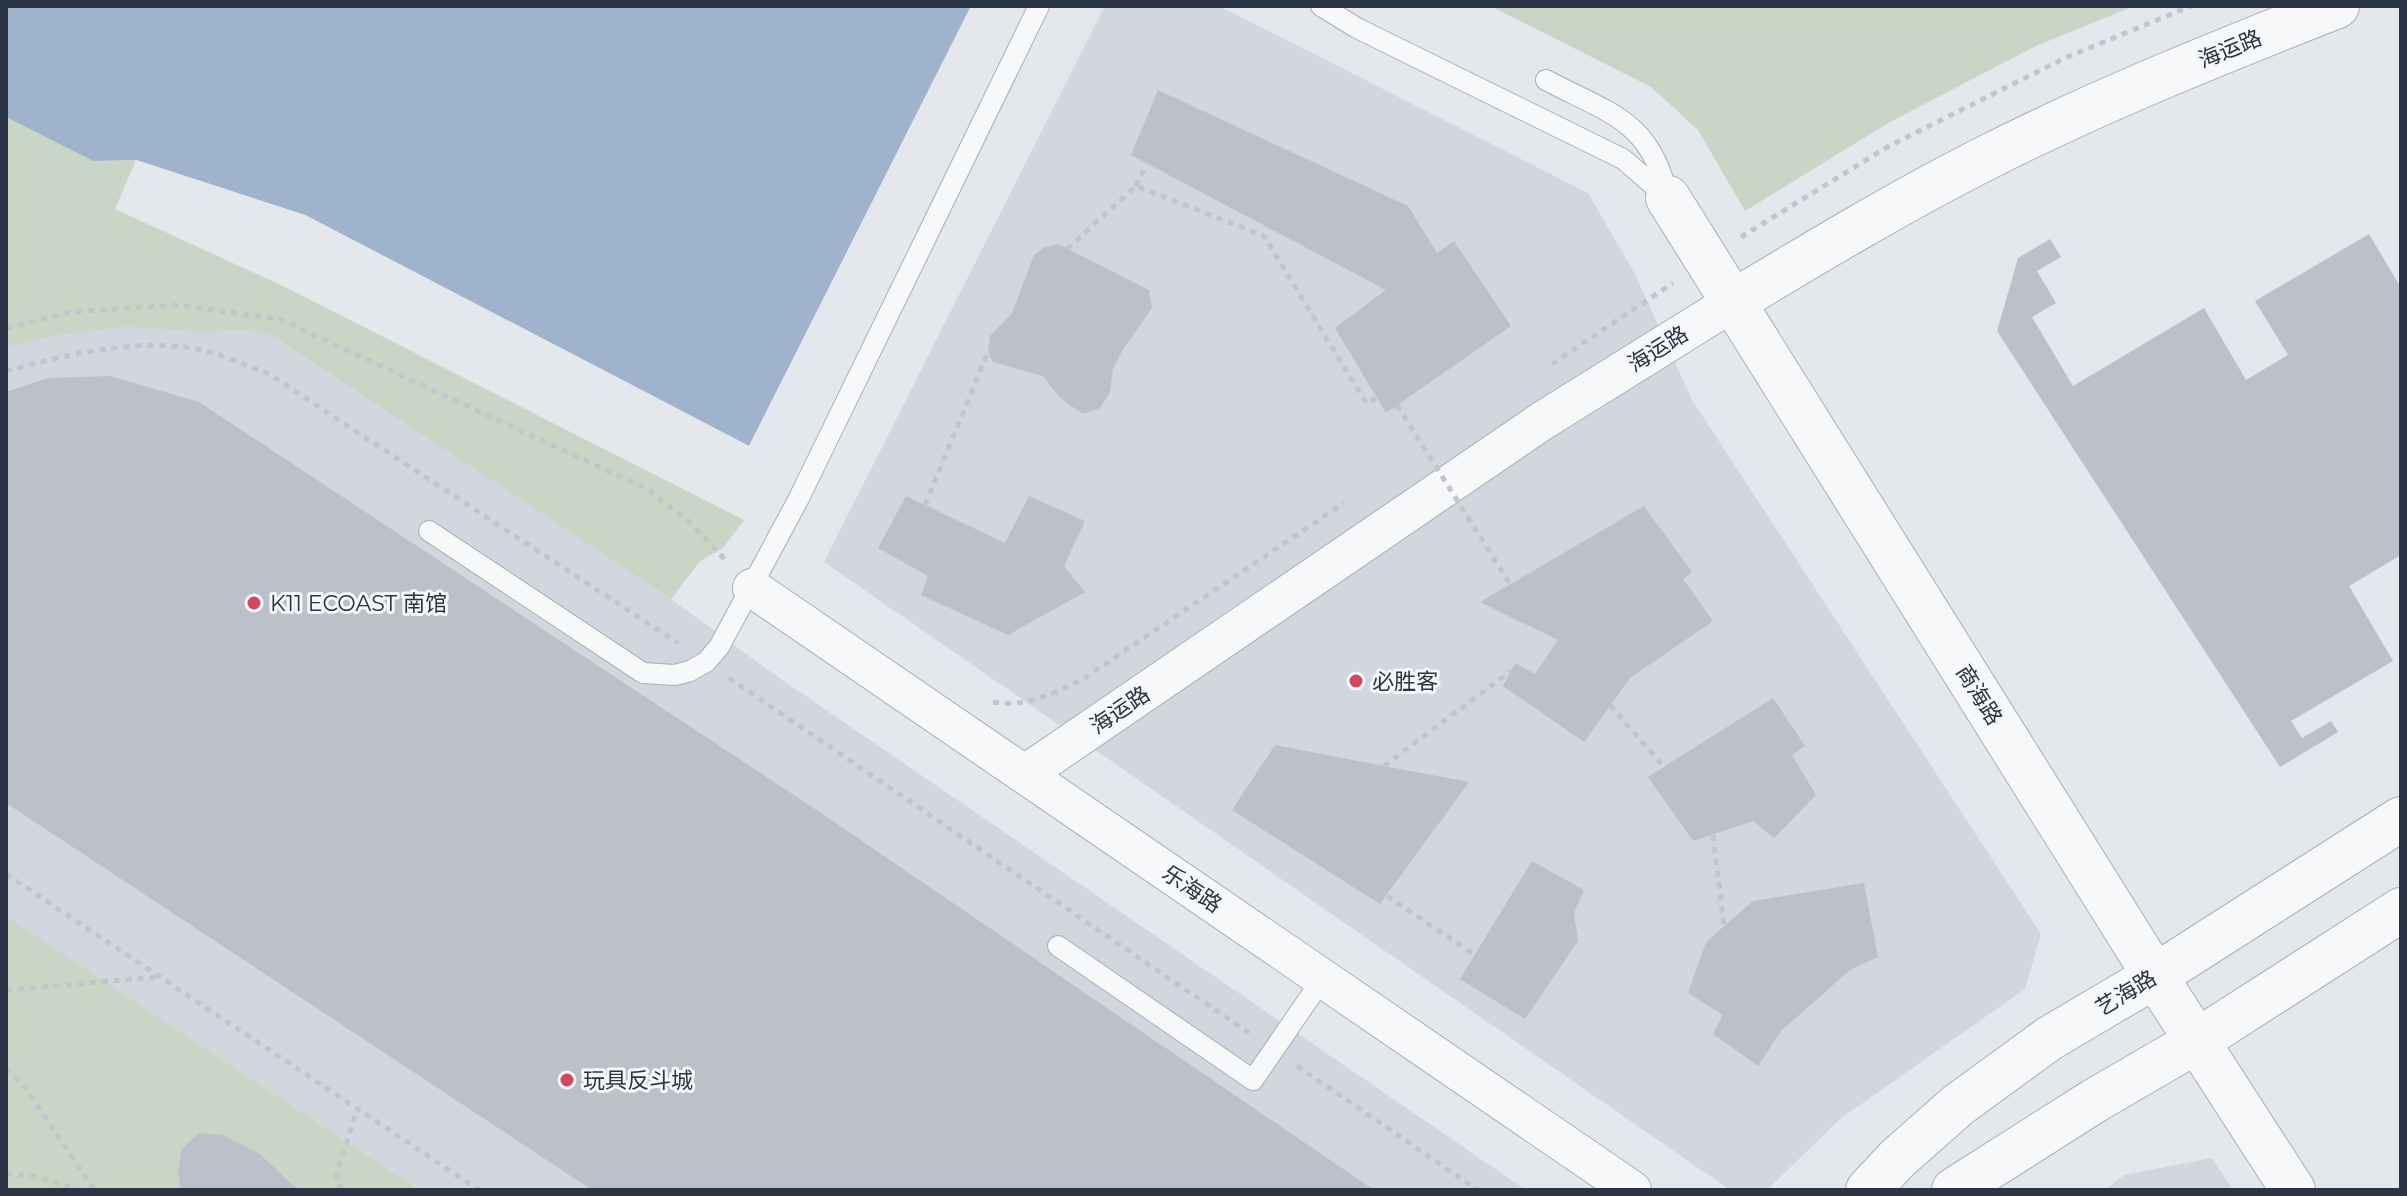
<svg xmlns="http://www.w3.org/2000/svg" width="2407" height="1196" font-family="Montserrat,'Noto Sans SC',sans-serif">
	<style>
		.built { fill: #d2d6de }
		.green { fill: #c9d6c5 }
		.water { fill: #9fb4cc }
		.pier { fill: #e4e7ec }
		.building { fill: #bbc0ca }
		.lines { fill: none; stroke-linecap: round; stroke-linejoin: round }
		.service-casing { stroke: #a9aeb7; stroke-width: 22 }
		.minor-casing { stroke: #a9aeb7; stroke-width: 40 }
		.tertiary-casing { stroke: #a9aeb7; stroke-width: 46 }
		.path { stroke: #c2c5cb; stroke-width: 5; stroke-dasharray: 6 6; stroke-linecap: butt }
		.service { stroke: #f7f8fa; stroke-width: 20 }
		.minor { stroke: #f7f8fa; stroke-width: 38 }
		.tertiary { stroke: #f7f8fa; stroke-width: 44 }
		.path-bridge { stroke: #c2c5cb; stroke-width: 5; stroke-dasharray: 6 6; stroke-linecap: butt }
		.poi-dot { fill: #d1495b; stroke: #f4f6f9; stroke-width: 3 }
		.labels { text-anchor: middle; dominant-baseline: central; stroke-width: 6; stroke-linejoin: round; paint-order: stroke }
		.street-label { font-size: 22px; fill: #2b3445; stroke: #f4f6f9 }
		.poi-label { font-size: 22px; fill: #2b3445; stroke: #f4f6f9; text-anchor: start }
	</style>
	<rect width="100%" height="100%" fill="#e4e7ec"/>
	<path class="built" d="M1105,6H1219L1588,193L1635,274L1692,400L2041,934L2025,989L1840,1119L1767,1190H1730L824,562Z
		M126,327L200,332L257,331L279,340L671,599L778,677L1526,1190H419L6,916V347L47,337Z
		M2212,1158L2233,1190H2105L2124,1175Z"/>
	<path class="green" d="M1490,6H2134L2036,46L1890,122L1745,211L1698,130L1651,87Z
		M6,117L93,161L136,160L115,209L285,287L744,520L723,548L700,561L671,599L279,340L257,331L200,332L126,327L47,337L6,347Z
		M6,916L419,1190H6Z"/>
	<path class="water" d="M6,6H971L749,446L305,215L136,160L93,161L6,117Z"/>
	<path class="pier" d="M971,6L974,8L750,450L303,219L134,164L136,160L305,215L749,446Z"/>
	<path class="building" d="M1158,90L1408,206L1437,253L1454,241L1511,326L1386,413L1335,328L1386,290L1131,155Z
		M2369,234L2401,288V555L2349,586L2393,661L2291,721L2302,738L2331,721L2338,732L2280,767L1997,331L2018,258L2050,239L2061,257L2037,271L2056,303L2032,317L2073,386L2204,308L2246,380L2288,355L2255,301Z
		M1058,244L1149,290L1152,308L1122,351L1113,369L1110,392L1100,408L1083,414L1060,398L1043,376L993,362L988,352L990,336L1012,313L1034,255L1045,247Z
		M110,376L199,402L818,811L1374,1190H592L6,803V392L48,378Z
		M906,496L1005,543L1029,496L1085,521L1064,566L1085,592L1008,635L921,595L928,576L878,548Z
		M1644,506L1692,572L1683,579L1713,621L1630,678L1584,742L1503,686L1515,663L1535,674L1558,640L1480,602Z
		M1773,698L1805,746L1792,755L1816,795L1774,838L1753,821L1693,841L1648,777Z
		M1275,745L1384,766L1469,782L1380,904L1232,810Z
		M1532,861L1584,890L1574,913L1578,941L1525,1019L1460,979Z
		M1864,883L1878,957L1850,970L1781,1031L1758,1066L1713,1034L1723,1015L1688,993L1706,942L1753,901Z
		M199,1133L222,1135L260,1154L298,1190H181L178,1172L182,1149Z"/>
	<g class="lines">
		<defs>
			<path id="service" d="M1321,6L1357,28L1623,159L1668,198
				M1546,80C1610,114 1651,120 1668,198
				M429,531L643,673L675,675L690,671L706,662L719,647L798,500L1039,6
				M1058,946L1253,1080L1323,978"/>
			<path id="minor" d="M752,588L1632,1190
				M1025,774L1542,421L1733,302"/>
			<path id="tertiary" d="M1668,198L2155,976L2293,1190
				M1733,302C1816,252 1899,202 1986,158C2100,100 2218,53 2337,6
				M1868,1190L1897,1159L1958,1105L2050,1038L2155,976L2401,819
				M1954,1190L2094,1101L2197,1041L2401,910"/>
		</defs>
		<use href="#service" class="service-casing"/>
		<use href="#minor" class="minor-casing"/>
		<use href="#tertiary" class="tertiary-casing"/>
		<path class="path" d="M1136,186L1147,164
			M1741,237L1889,146L2065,58L2191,6
			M1067,249L1136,186L1264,236L1366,403L1376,398
			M6,328L71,312L177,305L279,319L647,489L692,524L726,561
			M1552,364L1673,283
			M6,371C65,355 135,338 196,349C220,353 244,365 267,373L678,643
			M925,505L988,352
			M729,678L1249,1033
			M993,702C1026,708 1054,693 1083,679L1344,503
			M1610,705L1664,767
			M1384,766L1511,671
			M1713,835L1724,926
			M6,874L479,1190
			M1387,896L1475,955
			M6,990L159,977
			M1297,1066L1478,1190
			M6,1068L25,1087L94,1190
			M6,1173L37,1177L81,1190
			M341,1190L336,1176L357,1109"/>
		<use href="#service" class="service"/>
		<use href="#minor" class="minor"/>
		<use href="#tertiary" class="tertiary"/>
		<path class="path-bridge" d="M1397,405L1510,584"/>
	</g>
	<g class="poi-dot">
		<circle cx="254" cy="603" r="8"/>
		<circle cx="1356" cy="681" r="8"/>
		<circle cx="567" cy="1080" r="8"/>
	</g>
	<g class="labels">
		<g class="street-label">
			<text transform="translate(2230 49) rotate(-22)">海运路</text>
			<text transform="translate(1658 349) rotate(-32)">海运路</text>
			<text transform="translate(1979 695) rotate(58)">商海路</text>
			<text transform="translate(1120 710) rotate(-34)">海运路</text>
			<text transform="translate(1192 889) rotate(34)">乐海路</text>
			<text transform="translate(2126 993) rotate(-31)">艺海路</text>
		</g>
		<g class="poi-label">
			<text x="270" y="603">K11 ECOAST 南馆</text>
			<text x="1372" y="681">必胜客</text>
			<text x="583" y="1080">玩具反斗城</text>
		</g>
	</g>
	<rect width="2407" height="1196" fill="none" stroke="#2b3445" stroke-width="16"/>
</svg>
